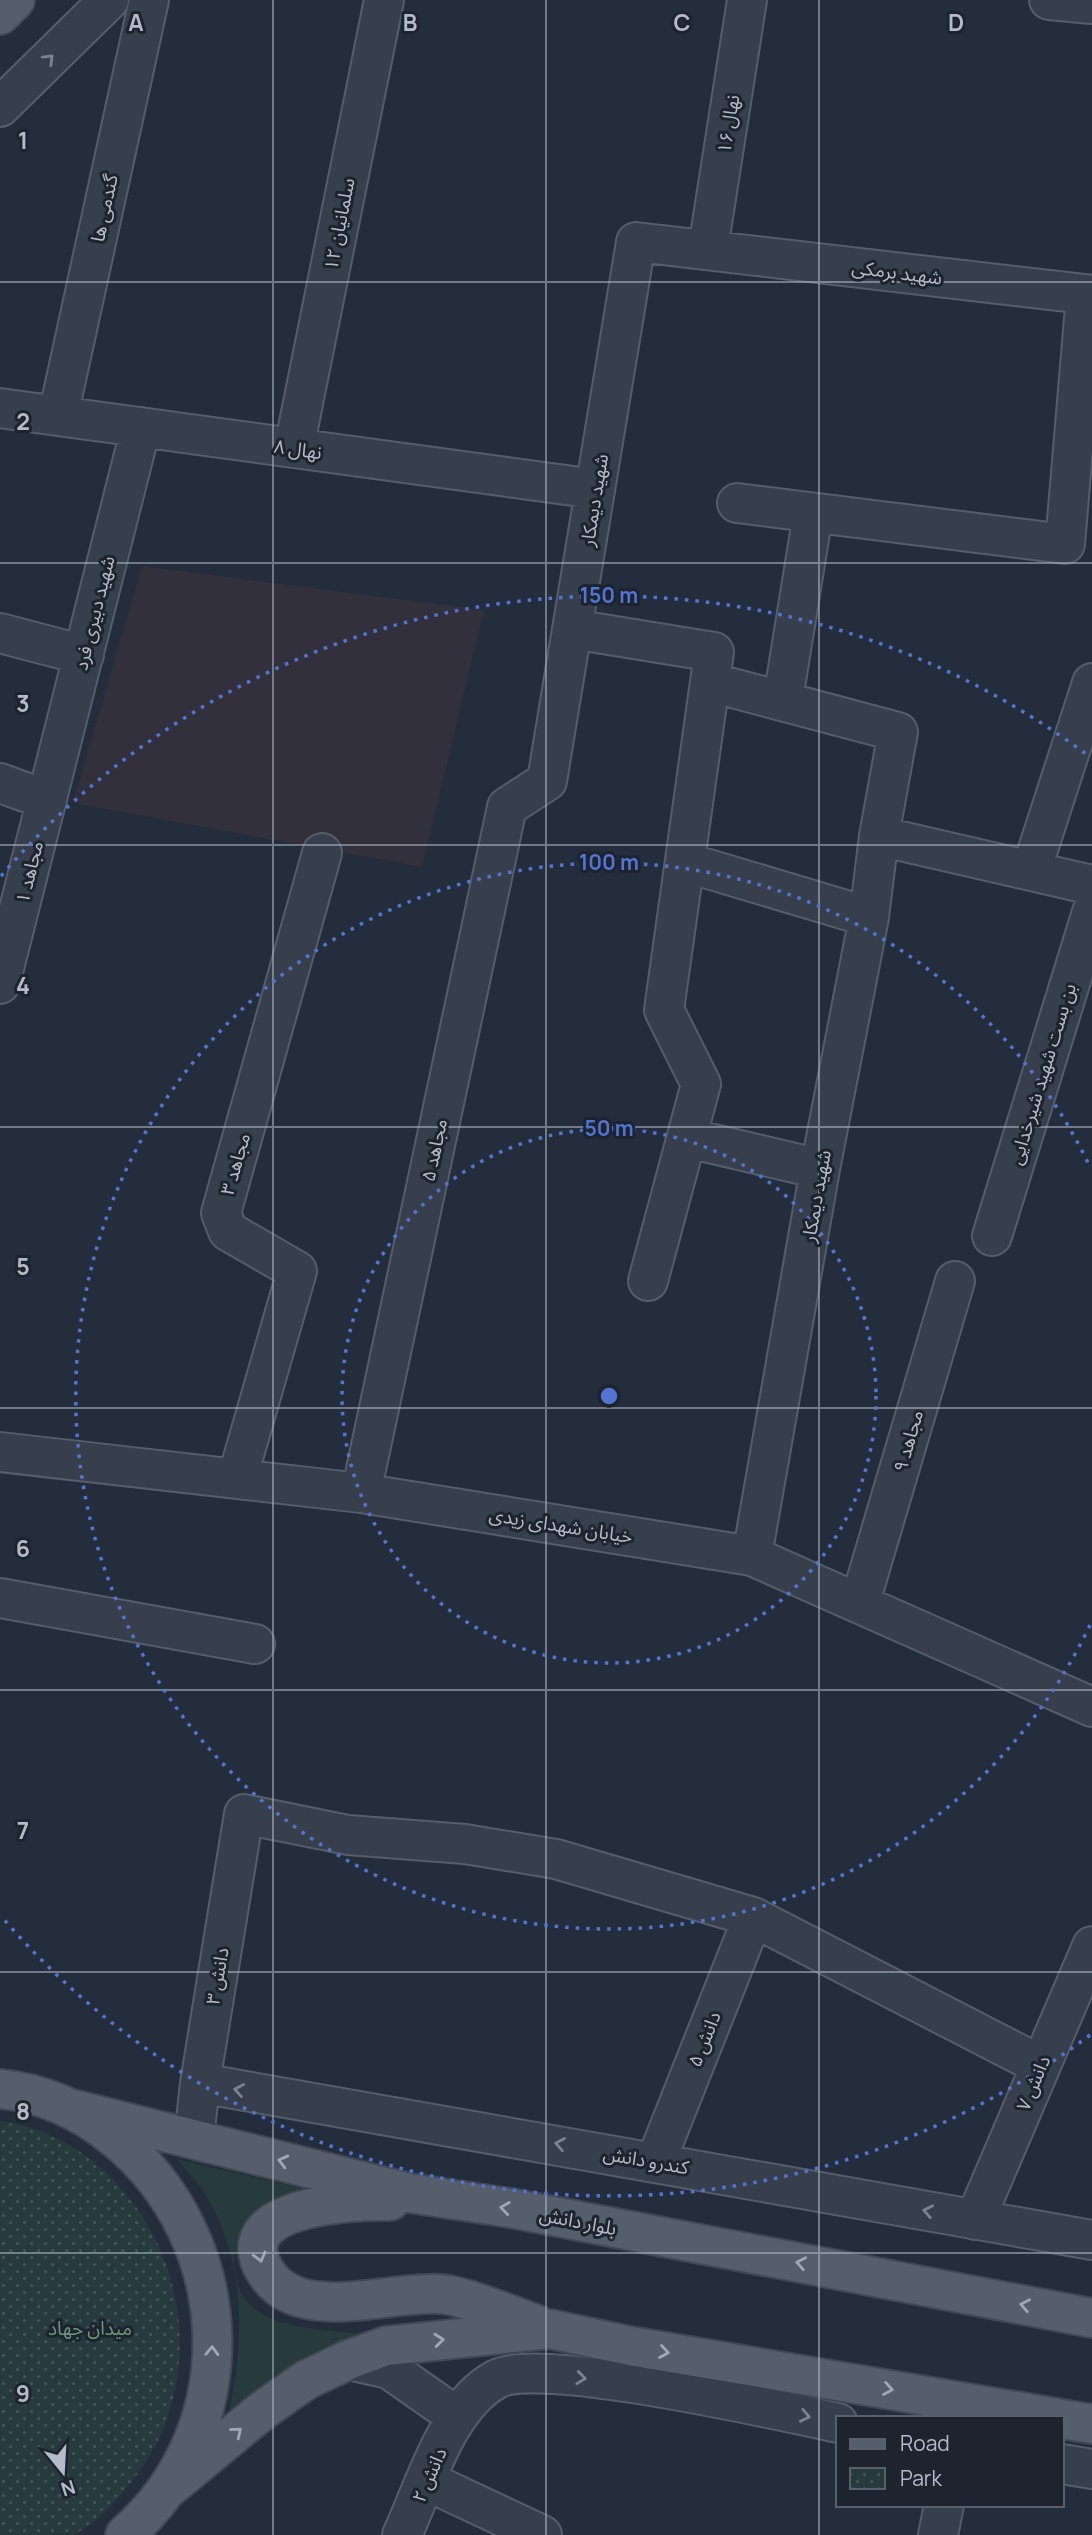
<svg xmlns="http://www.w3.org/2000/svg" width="1092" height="2535" font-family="Manrope,'Noto Sans Arabic',sans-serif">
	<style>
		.medical { fill: #32303d }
		.green { fill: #273a3d }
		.park { fill: url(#park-dots) }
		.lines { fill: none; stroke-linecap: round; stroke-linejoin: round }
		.minor-casing { stroke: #565d6a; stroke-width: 42 }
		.major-casing { stroke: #414855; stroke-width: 42 }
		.minor { stroke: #383f4c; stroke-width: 38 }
		.major { stroke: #565e6c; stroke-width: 38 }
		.oneway { stroke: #7c8390 }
		.oneway2 { stroke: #a1a8b5 }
		.grid { fill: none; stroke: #b4bac7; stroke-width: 2; stroke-opacity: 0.55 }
		.ring { fill: none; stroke: #5274d2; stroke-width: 3.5; stroke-dasharray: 3.5 7 }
		.labels { text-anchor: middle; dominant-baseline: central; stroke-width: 6; stroke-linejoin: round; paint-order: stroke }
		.street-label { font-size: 19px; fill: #b4bac7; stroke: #1d2430 }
		.park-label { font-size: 19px; fill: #6c9778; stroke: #1d2430 }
		.grid-label { font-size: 23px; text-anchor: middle; font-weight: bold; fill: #b4bac7; stroke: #1d2430; stroke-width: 6; stroke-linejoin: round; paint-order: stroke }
		.centre { fill: #5274d2; stroke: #1d2430; stroke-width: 3.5 }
		.ring-label { font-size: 21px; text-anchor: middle; font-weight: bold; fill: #5274d2; stroke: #1d2430; stroke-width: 6; stroke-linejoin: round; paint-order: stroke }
	</style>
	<defs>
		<pattern id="park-dots" width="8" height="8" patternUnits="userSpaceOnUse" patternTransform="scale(1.75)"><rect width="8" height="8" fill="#273a3d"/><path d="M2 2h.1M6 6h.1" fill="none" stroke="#445458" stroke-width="1.8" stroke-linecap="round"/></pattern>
	</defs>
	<rect width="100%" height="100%" fill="#242d3b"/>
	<path class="medical" d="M142,566L484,610L422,867L73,803Z"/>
	<path class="green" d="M176,2159L322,2193C303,2204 256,2226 243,2239C234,2248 233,2263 235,2274C245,2334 323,2328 370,2335L228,2417C245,2344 246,2257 204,2192C197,2180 185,2169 176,2159Z"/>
	<path class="park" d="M0,2121C35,2125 68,2141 95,2163C191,2242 210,2388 129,2485C115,2502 95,2525 74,2534C59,2535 18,2535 0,2535Z"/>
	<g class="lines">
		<defs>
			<path id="minor" d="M1049,0L1092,4
				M0,107L109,0
				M708,249L747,0
				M0,408L595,489
				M58,416L149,0
				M294,448L384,0
				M737,503L1065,544L1086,295
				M572,629L714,652L710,682L898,732L879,836L869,917L820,1169L752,1556
				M0,633L84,655
				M783,699L813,514
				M0,783L47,800
				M879,836L1092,885
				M685,862L869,917
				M1031,871L1092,683
				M0,984L141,427
				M688,1138L820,1169
				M992,1236L1092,912
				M648,1281L701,1084L664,1010L710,682
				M0,1452L361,1493L752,1556L1092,1707
				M237,1479L297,1271L228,1231L221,1213L322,853
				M361,1493L507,807L547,781L636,242L1092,295
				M0,1598L255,1644
				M860,1602L955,1281
				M200,2083L1092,2240
				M194,2139L200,2083L244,1814L348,1835L465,1844L556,1859L753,1917L1040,2065
				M656,2161L753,1917
				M975,2220L1092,1946
				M348,2360L389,2369L456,2416
				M1062,2464L1092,2469
				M427,2481L542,2535
				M402,2535C425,2486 447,2405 497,2379C538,2356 782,2411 838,2423
				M938,2535L944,2505"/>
			<path id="major" d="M0,15L15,0
				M0,2089C43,2093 82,2111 115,2138C239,2239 247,2429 125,2535
				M68,2108L409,2193L510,2208L1092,2318
				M390,2201C353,2200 226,2206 265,2271C298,2326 389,2290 441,2294C466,2296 512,2316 538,2325
				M1062,2419L1092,2424
				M165,2491L263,2410L306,2380L348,2360L386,2346L550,2329L630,2346L1057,2418"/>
		</defs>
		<use href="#minor" class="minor-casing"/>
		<use href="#major" class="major-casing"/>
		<use href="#minor" class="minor"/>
		<use href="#major" class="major"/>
	</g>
	<defs><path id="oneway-chevron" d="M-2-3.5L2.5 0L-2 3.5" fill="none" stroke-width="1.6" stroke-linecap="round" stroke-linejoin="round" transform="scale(1.75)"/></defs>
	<g class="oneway">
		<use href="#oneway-chevron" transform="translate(49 59) rotate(-45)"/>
		<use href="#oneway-chevron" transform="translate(239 2090) rotate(-170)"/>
		<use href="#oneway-chevron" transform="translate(560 2144) rotate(-170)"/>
		<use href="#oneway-chevron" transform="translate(928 2211) rotate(-169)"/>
		<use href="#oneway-chevron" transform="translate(581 2378) rotate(7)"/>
		<use href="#oneway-chevron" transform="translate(805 2416) rotate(12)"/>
	</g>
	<g class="oneway2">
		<use href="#oneway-chevron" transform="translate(283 2161) rotate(-166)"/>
		<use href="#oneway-chevron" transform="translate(505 2208) rotate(-172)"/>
		<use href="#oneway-chevron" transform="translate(260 2257) rotate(75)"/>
		<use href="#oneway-chevron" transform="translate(801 2263) rotate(-169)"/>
		<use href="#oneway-chevron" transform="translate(1025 2305) rotate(-169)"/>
		<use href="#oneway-chevron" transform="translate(439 2340) rotate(-6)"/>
		<use href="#oneway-chevron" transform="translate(212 2351) rotate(-88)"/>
		<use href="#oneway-chevron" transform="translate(664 2352) rotate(9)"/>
		<use href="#oneway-chevron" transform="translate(888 2389) rotate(10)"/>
		<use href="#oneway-chevron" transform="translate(237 2432) rotate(-40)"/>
	</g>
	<path class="grid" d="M273,0V2535M546,0V2535M819,0V2535M0,282H1092M0,563H1092M0,845H1092M0,1127H1092M0,1408H1092M0,1690H1092M0,1972H1092M0,2253H1092"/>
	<g class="ring">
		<circle cx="609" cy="1396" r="267"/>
		<path d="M1090 1625A533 533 0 1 1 1090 1167"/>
		<path d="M1090 2035A800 800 0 0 1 1 1916M1 876A800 800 0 0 1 1090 757"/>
	</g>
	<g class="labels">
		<g class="street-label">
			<text transform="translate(728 124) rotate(-81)">نهال ۱۶</text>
			<text transform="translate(104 208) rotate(-78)">گندمی ها</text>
			<text transform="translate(339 224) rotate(-79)">سلمانیان ۱۲</text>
			<text transform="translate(897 272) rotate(7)">شهید برمکی</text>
			<text transform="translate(298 449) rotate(8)">نهال ۸</text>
			<text transform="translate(594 500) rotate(-81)">شهید دیمکار</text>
			<text transform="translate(94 613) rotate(-76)">شهید دبیری فرد</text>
			<text transform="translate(29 872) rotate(-76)">مجاهد ۱</text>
			<text transform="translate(1042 1074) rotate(-73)">بن بست شهید شیرخدایی</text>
			<text transform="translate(434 1150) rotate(-78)">مجاهد ۵</text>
			<text transform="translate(235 1164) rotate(-74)">مجاهد ۳</text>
			<text transform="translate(816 1196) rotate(-80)">شهید دیمکار</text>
			<text transform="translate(908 1441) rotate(-74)">مجاهد ۹</text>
			<text transform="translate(561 1525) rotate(9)">خیابان شهدای زیدی</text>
			<text transform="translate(217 1976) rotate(-80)">دانش ۳</text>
			<text transform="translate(704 2039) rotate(-68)">دانش ۵</text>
			<text transform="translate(1033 2083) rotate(-67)">دانش ۷</text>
			<text transform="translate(646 2160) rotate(10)">کندرو دانش</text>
			<text transform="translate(578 2221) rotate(11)">بلوار دانش</text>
			<text transform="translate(429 2475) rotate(-66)">دانش ۲</text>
		</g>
		<g class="park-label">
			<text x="90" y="2328">میدان جهاد</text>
		</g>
	</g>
	<g class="grid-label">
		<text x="136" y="31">A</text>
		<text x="410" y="31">B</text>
		<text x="682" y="31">C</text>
		<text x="956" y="31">D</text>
		<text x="23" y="149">1</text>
		<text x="23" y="430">2</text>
		<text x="23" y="712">3</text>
		<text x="23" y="994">4</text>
		<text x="23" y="1275">5</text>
		<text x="23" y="1557">6</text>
		<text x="23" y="1839">7</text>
		<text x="23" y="2120">8</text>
		<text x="23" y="2402">9</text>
	</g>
	<circle cx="609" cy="1396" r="10" class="centre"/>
	<g class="ring-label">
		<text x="609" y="603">150 m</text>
		<text x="609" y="870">100 m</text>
		<text x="609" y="1136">50 m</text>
	</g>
	<rect x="836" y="2416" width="228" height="91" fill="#1d2430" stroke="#59606c" stroke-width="2"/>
	<rect x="850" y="2439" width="35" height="10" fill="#565e6c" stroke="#59606c" stroke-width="2"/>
	<text x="900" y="2451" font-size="21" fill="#b4bac7">Road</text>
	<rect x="850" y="2468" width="35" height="21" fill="url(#park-dots)" stroke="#59606c" stroke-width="2"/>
	<text x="900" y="2486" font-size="21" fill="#b4bac7">Park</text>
	<g transform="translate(63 2472) rotate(162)" stroke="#1d2430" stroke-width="5" paint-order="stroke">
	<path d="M0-5L12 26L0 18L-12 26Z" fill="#b4bac7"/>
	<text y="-10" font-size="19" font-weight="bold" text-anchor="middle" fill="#b4bac7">N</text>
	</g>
</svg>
